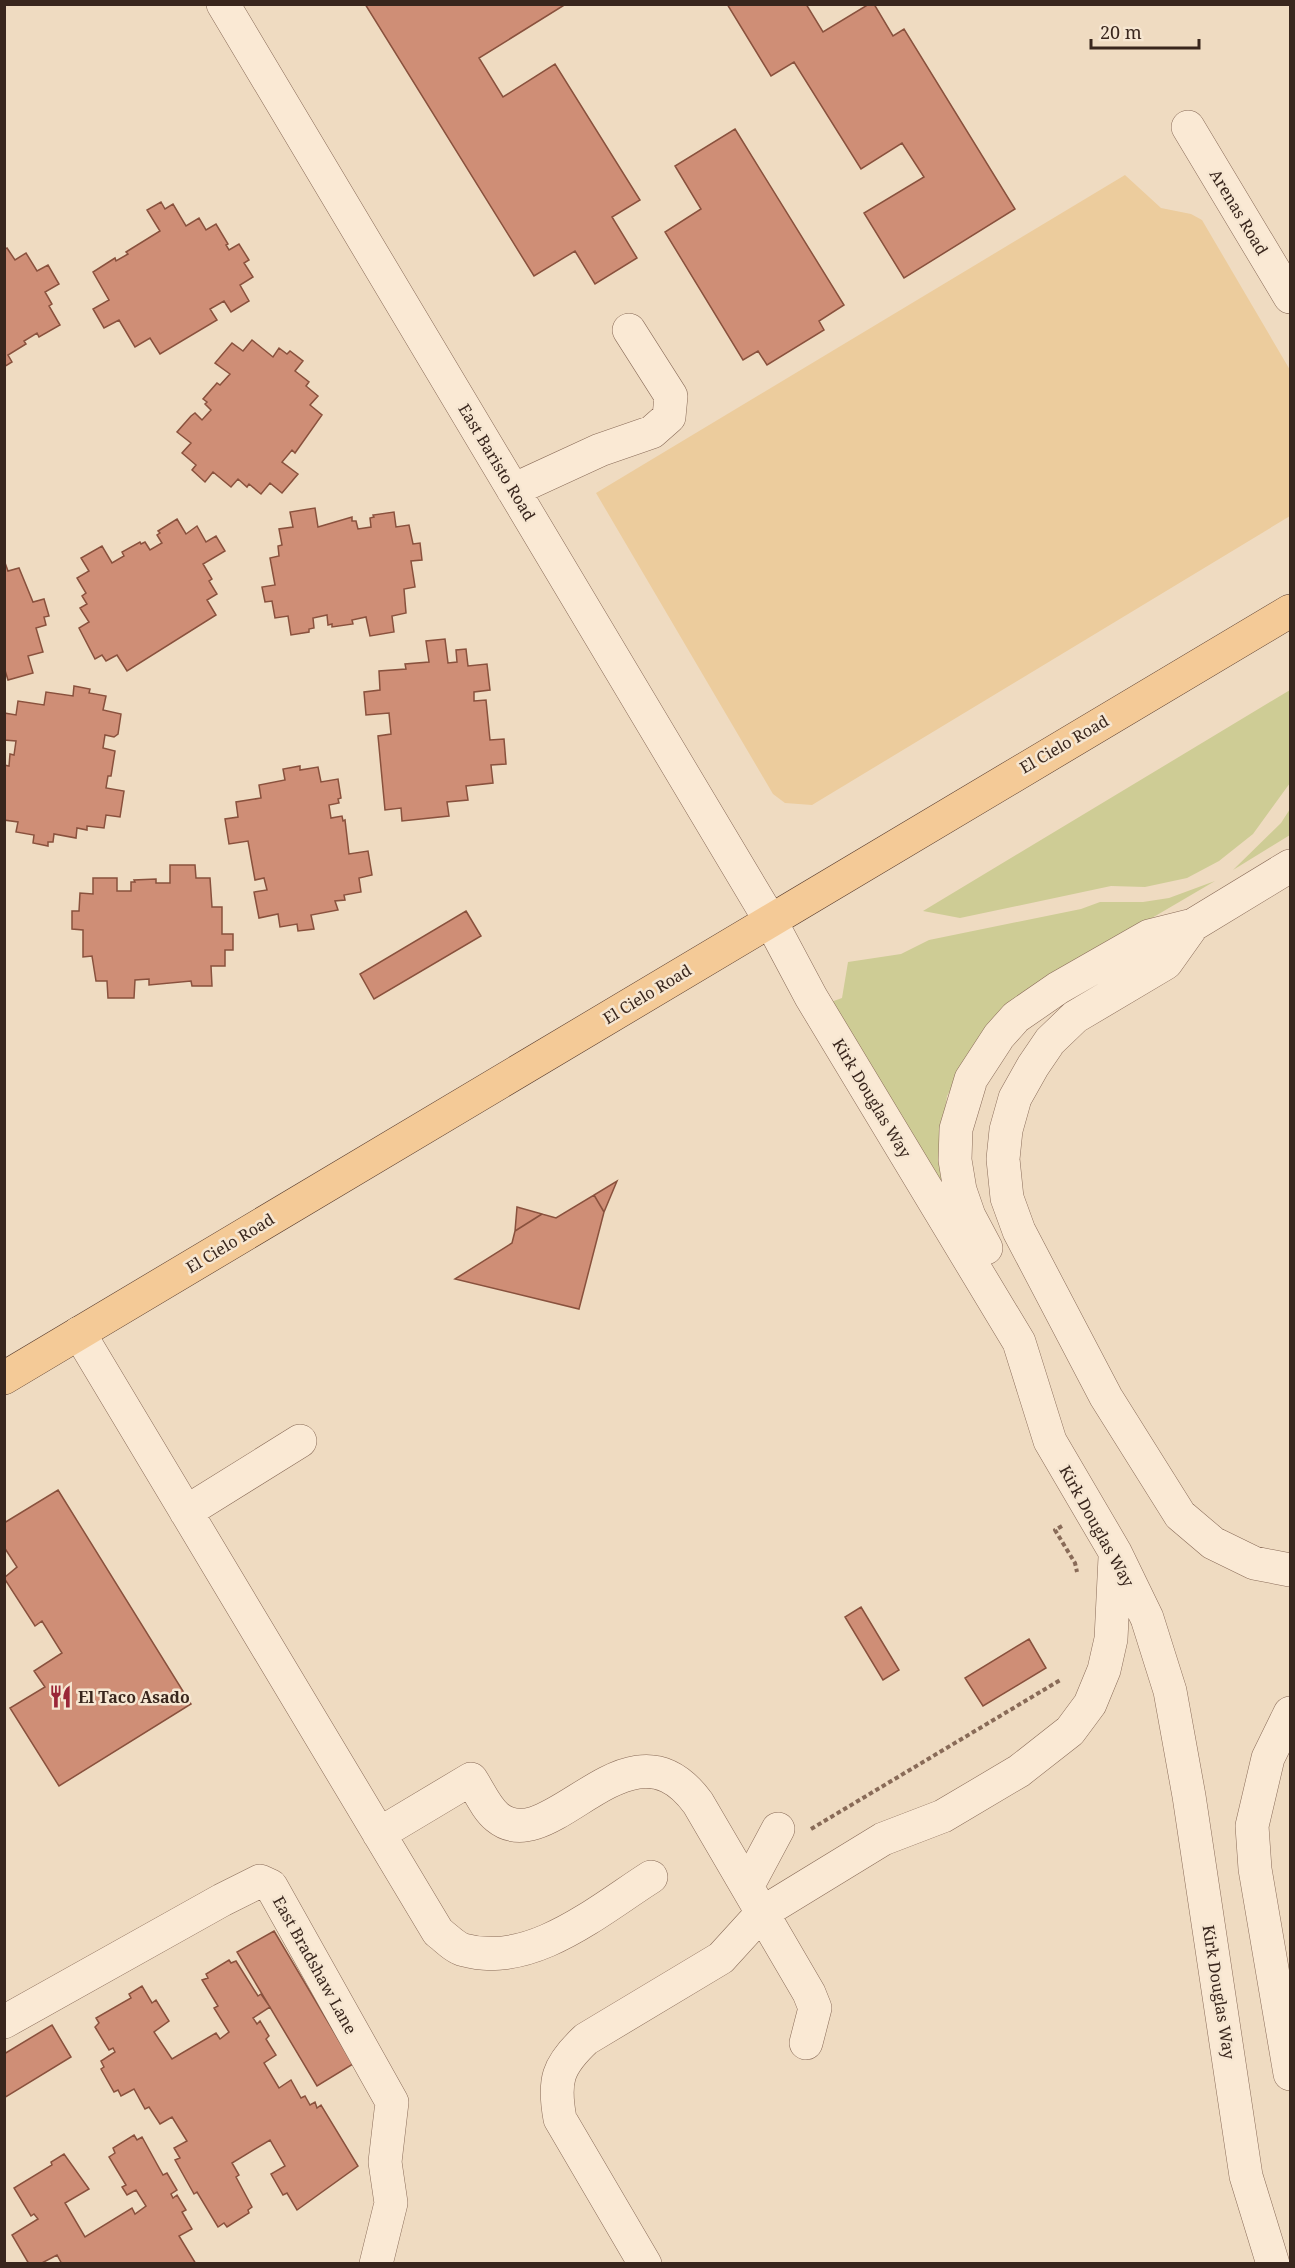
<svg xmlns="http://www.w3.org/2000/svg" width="1295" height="2268" font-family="'Noto Serif',serif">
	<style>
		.green { fill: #cecc95 }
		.sand { fill: #eccc9d }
		.building { fill: #cf8e76; stroke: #89513d; stroke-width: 1.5 }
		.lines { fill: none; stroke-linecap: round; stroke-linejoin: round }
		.minor-casing { stroke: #896b58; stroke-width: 34 }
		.major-casing { stroke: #573a2c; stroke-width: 34 }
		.path { stroke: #896b58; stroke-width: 4; stroke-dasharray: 4.5 3; stroke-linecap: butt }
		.minor { stroke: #fae9d4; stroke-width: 33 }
		.major { stroke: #f4ca97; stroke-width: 33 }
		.labels { text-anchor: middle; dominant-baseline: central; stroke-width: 5; stroke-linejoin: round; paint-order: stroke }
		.street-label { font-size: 16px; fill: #39261d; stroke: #f6e6d1 }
		.poi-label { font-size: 16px; font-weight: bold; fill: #39261d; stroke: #f6e6d1; text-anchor: start }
	</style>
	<rect width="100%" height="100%" fill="#efdbc1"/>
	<path class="green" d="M1290,690V783L1253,834L1219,861L1187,878L1145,887L1111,886L960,918L923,911Z
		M1290,809V835L1233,870L1281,823Z
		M1215,881L1024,993L976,1043L947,1096L939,1150L946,1191L831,1002L842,998L848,962L901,954L929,940L1081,909L1100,902H1143L1169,898Z"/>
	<path class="sand" d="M1125,175L1161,208L1191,214L1202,220L1290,370V516L812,805L785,803L773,794L596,493Z"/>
	<path class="building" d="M365,4H566L479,58L503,97L555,64L640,200L612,217L637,258L595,284L575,251L534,276Z
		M727,4H806L823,32L869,4H874L893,36L904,29L1015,209L904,278L864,213L924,177L902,143L861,169L794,62L771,76Z
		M735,129L844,305L819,321L824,330L767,365L758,351L743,360L665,232L701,209L675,166Z
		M161,202L165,209L173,204L186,226L199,218L206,230L216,224L228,244L226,245L229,250L239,244L249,260L244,263L253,277L240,285L249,301L231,312L224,301L210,309L217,320L160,354L150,338L135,347L119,320L104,328L93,309L109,300L93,272L115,258L116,261L128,254L126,252L160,231L147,210Z
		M7,248L15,260L26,253L37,271L48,265L59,284L45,292L52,304L49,306L60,325L39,337L37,333L24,341L26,344L8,355L12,362L4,367V250Z
		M252,340L273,357L279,348L287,354L290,351L303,361L295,371L309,382L306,386L318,396L310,405L322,415L295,453L292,450L282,462L298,474L282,493L270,483L261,494L249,484L247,487L238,479L231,487L213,472L205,482L192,470L196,465L182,453L191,443L177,432L191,416L195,413L202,420L211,410L205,404L207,402L203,399L217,383L220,385L230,374L215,363L232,343L243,351Z
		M315,508L318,527L352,517V521H356L358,529L371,527L370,518L374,517L373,515L394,512L396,527L409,525L413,544L420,543L422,560L411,561L415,587L404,589L406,613L392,616L394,632L370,636L366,617L352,620L353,624L332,627V624L328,625L327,615L313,618L314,628L309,629V632L291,635L288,616L275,618L272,601L265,602L262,587L275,585L270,558L279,556L278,546L282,545L279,529L293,527L290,512Z
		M177,519L186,534L197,526L206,542L216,536L225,551L203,564L212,579L209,581L217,594L207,600L216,615L127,671L117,655L106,661L102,655L95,659L79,628L89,622L80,608L87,604L82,596L86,593L77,578L89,571L81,558L102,546L112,563L124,556L122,552L140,542L141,544L145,542L150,550L162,543L157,535L160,533L158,531Z
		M4,560L8,571L19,568L33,602L44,599L49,616L44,617L46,625L36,628L43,652L28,656L33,673L8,680L4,667Z
		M445,639L448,663L457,662L456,650L466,649L468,666L487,664L490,690L474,692V701L486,700L490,740L504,739L506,764L491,765L493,783L466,786L468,800L447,802L449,816L402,821L401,808L385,810L378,736L391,734L389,713L366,715L364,692L380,690L379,671L406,669L405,664L429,662L426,641Z
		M74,686L90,689L89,693L106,696L103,710L121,714L118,734L114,737L105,735L103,748L115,751L111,776H108L106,788L124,791L120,817L106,815L104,828L87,826V830L77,828L76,838L54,834L53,842H48V846L33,843L34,835L16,832L18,822L4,820V765L9,766L10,754L14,755L16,741L4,740V713L16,715L18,701L44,705L46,692L73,696Z
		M300,766V770L318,767L321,782L338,779L341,798L338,799L339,803L329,805L331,818L342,816L343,821L345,820L349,854L368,851L372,875L359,878L361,892L344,895L345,900L335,901L338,910L311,915L314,929L298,931L297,924L280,927L278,914L259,918L254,892L267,890L264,878L255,880L248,841L229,844L225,819L238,817L236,802L261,798L259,785L285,780L283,769Z
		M170,865H195L196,878H210L212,907H222V934H233V950H225V966H211L212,986H192L191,981L149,985V979L135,980L134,998H108L107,981H96L92,956L83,957V930L72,929V911H79L80,893L93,894V878H117V891H131V882H135L134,880L156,879V883H170Z
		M466,911L481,936L374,999L360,974Z
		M617,1181L604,1212L594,1195Z
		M594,1195L604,1212L579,1309L455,1279L512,1243L515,1231L542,1214L556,1218Z
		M517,1207L542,1214L515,1231Z
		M58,1490L191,1704L59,1786L10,1708L45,1687L34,1671L62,1653L42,1621L35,1626L4,1578L17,1567L4,1547V1523Z
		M861,1607L899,1670L883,1680L845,1617Z
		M1029,1639L1046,1668L983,1706L965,1678Z
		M274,1931L353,2064L317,2086L237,1952Z
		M229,1960L231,1963L236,1961L258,1996L261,1994L270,2007L253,2018L257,2024L260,2021L269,2036L266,2039L276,2055L264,2063L279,2088L291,2080L301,2098L305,2096L310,2105L315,2102L317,2108L321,2105L358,2166L297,2210L287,2193L283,2195L271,2174L285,2166L270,2140L232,2163L239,2175L236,2177L252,2207L248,2210L249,2213L227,2227L224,2223L218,2227L197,2192L194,2194L175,2160L180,2158L174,2148L187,2141L172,2117L160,2124L149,2107L145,2109L134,2089L121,2096L118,2090L114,2092L101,2069L104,2067L101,2061L115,2052L113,2048L109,2050L95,2027L99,2023L96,2018L131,1998L129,1994L142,1986L152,2003L156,2000L169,2021L154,2032L172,2059L216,2033L220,2039L229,2032L214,2008L218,2006L202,1980L208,1978L206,1974Z
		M52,2025L71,2057L4,2098V2054Z
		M134,2135L137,2140L142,2137L163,2175L167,2173L177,2190L171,2194L173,2198L177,2195L186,2210L182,2212L192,2229L179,2236L196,2264H62L57,2255L40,2264H29L12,2235L38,2219L34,2214L31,2216L14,2188L52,2165L51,2162L64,2154L89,2189L65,2203L85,2237L132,2208L135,2214L146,2206L136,2190L127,2195L122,2187L126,2185L109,2157L115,2153L113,2148Z"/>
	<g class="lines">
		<defs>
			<path id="minor" d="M223,4L770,920L811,997L1019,1342L1050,1441L1115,1552L1147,1618L1170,1691L1189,1796L1246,2176L1273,2264
				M1188,127L1290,297
				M513,490L600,450L652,432L669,417L671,396L629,330
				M1193,925L1166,963L1075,1017L1050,1041L1033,1066L1015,1098L1006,1130L1003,1159L1007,1198L1019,1231L1106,1397L1180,1515L1213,1543L1254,1563L1290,1570
				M986,1248L969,1216L960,1190L955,1160L956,1129L971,1079L999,1036L1016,1017L1058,988L1149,936L1193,925L1290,866
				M79,1333L438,1932C445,1937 455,1948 464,1950C531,1969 599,1910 651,1877
				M186,1512L300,1441
				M1290,1713L1268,1758L1252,1826L1255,1869L1290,2074
				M379,1834L471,1779C479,1791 486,1808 497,1817C551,1862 629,1708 698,1803L809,1993L815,2008L806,2043
				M747,1887L778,1829
				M4,2022L222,1900L260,1881L271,1886L392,2102L385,2162L391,2203L376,2264
				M645,2264L560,2119C553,2081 557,2066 586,2039L721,1958L762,1913L883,1839L943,1816L1019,1771L1070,1731L1090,1704L1104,1670L1111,1639L1115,1557"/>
			<path id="major" d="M4,1378C432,1121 860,864 1290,611"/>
		</defs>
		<use href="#minor" class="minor-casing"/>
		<use href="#major" class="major-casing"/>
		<path class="path" d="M1062,1526L1055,1530L1075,1563L1077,1572
			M811,1829L1062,1679"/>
		<use href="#minor" class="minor"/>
		<use href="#major" class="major"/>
	</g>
	<defs>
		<symbol id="restaurant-bare" viewBox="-9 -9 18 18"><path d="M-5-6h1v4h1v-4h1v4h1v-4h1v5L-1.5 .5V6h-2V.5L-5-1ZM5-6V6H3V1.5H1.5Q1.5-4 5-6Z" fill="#9a2637" stroke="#f6e6d1" stroke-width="2.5" paint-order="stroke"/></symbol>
	</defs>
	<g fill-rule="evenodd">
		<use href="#restaurant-bare" x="44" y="1680" width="33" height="33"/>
	</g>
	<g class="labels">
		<g class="street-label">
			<text transform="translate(1239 212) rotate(59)">Arenas Road</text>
			<text transform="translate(497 462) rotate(59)">East Baristo Road</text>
			<text transform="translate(1064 744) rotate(-30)">El Cielo Road</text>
			<text transform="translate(647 994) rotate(-31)">El Cielo Road</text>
			<text transform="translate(872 1098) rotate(59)">Kirk Douglas Way</text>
			<text transform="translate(230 1243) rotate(-31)">El Cielo Road</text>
			<text transform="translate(1097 1526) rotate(61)">Kirk Douglas Way</text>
			<text transform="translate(315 1965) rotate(61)">East Bradshaw Lane</text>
			<text transform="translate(1219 1992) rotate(81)">Kirk Douglas Way</text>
		</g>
		<g class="poi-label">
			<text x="78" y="1697">El Taco Asado</text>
		</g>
	</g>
	<rect width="1295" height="2268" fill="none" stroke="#39261d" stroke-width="12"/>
	<path d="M1091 39v9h108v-9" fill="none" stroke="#39261d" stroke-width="3"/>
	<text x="1100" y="39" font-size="18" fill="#39261d" stroke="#f6e6d1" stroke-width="4.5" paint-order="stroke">20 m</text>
</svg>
